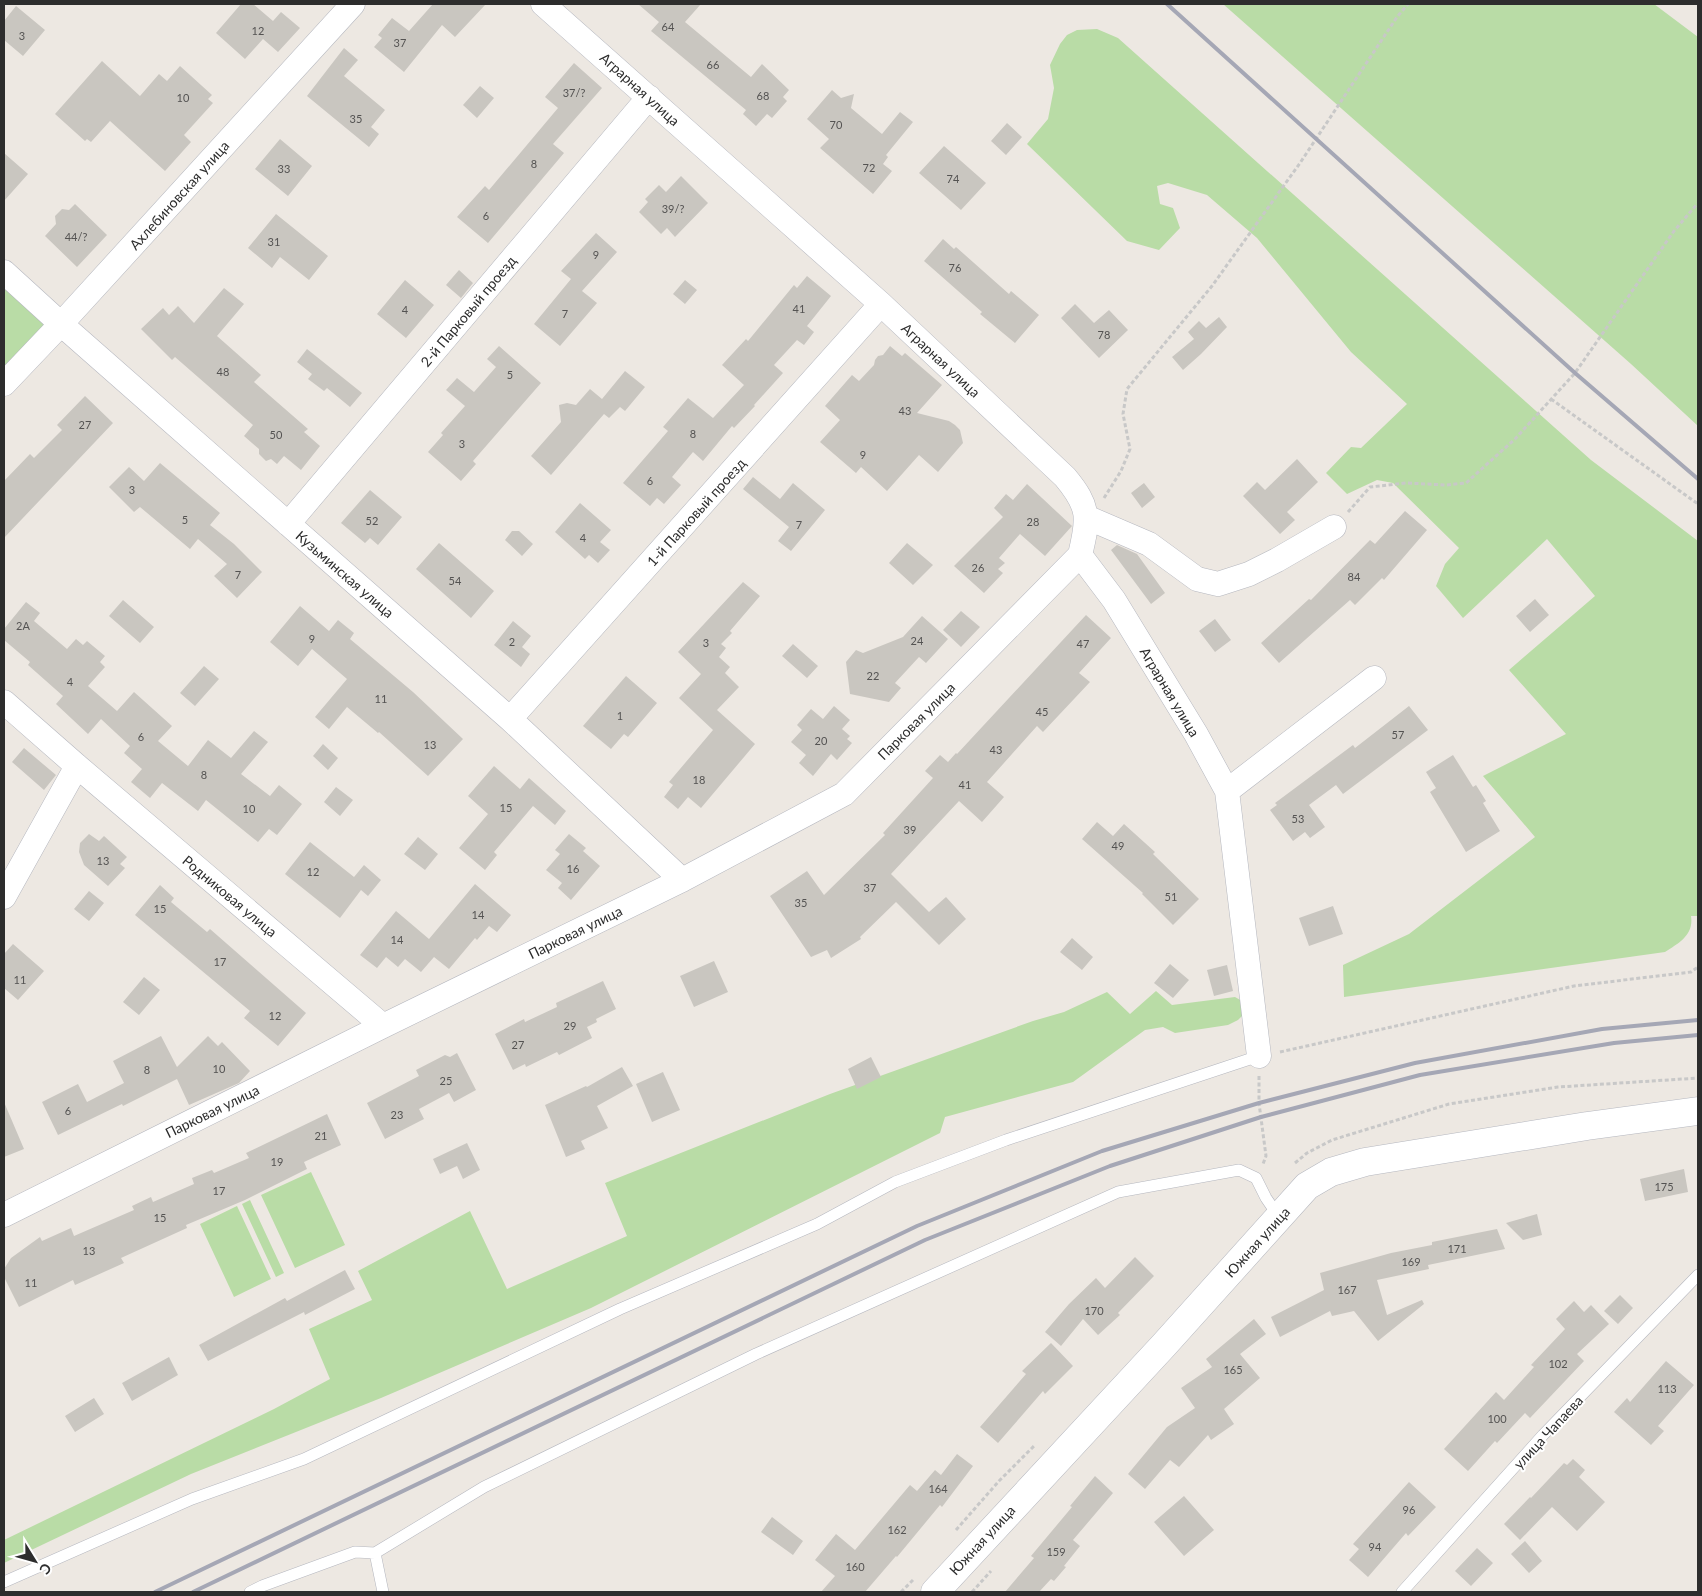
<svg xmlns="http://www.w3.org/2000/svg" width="1702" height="1596" font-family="Lato,sans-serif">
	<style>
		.green { fill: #b9dca6 }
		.building { fill: #c9c6c0 }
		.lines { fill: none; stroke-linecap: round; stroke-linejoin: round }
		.service-casing { stroke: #b5b7bf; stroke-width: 12 }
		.minor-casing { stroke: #b5b7bf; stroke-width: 25 }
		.tertiary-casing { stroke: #b5b7bf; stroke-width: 29 }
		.path { stroke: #c8c8c8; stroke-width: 3; stroke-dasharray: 4 2.5; stroke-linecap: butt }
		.service { stroke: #fff; stroke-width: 11 }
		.minor { stroke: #fff; stroke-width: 24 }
		.tertiary { stroke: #fff; stroke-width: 28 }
		.rail { stroke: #a5a7b5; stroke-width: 4 }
		.labels { text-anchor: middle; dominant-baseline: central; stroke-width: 4; stroke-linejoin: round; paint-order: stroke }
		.number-label { font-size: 11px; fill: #545352 }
		.street-label { font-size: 14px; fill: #2d2d2d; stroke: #fff }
	</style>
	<rect width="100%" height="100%" fill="#ede8e2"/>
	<path class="green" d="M1223,4H1654L1698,37V426L1631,364Z
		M1097,29L1118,38L1591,460L1698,541V916H1691C1694,935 1679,943 1665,952L1344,997L1343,965L1409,934L1535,837L1483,776L1566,734L1509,670L1595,596L1547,539L1463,618L1436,586L1445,564L1459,548L1393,483L1377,480L1347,494L1326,473L1351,447L1361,448L1407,404L1351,352L1257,238L1207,195L1168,183L1157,186L1160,204L1173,208L1180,228L1159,250L1127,241L1027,144L1048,119L1054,88L1050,65L1060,44L1067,35L1077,30Z
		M4,286L54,332L4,387Z
		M1156,991L1172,1005L1235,997L1242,1001L1244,1014L1238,1020L1228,1025L1175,1033L1163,1027L1145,1030L1073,1082L945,1117L940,1133L591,1308L381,1398L191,1474L4,1563V1540L274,1409L330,1379L309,1329L372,1300L358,1271L470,1211L507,1289L627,1236L605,1183L830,1094L1033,1021L1064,1012L1107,992L1130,1014Z
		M311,1172L345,1245L295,1268L261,1195Z
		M250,1200L284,1273L276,1277L242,1204Z
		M237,1206L271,1279L234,1297L200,1224Z"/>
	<path class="building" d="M241,4H253L273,21L281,12L300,28L278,52L263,39L245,59L216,33Z
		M433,4H486L455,37L442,25L404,72L374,47L382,38L378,35L392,18L409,31Z
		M638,4H701L685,22L751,77L762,64L789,90L783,97L787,101L772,118L767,114L756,126L743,114L746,110L651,31L659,22Z
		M16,6L45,30L23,56L4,40V21Z
		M344,48L358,60L344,76L385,110L371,127L379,134L369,147L307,96Z
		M102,61L140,96L159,74L167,81L180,66L212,95L208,99L213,103L184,135L191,142L165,171L110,121L91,142L87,139L85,141L55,114Z
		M574,63L602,88L553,144L564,153L488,243L457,217L485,186L489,190L558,108L545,97Z
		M480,86L494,98L477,118L463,105Z
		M832,90L841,98L854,94L851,108L882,134L900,112L913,122L886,155L888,157L883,164L892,171L873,194L820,148L829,139L807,119Z
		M1007,123L1022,137L1006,155L991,141Z
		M280,139L312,166L288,196L255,169Z
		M944,146L986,183L961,210L919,173Z
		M4,153L28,174L4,201Z
		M681,176L708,203L675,237L667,228L661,234L639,212L648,202L645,199L659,185L666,192Z
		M75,204L107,235L77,267L45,236L56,224L55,216L62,209L69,210Z
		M276,214L328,256L309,280L280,257L272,268L248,248Z
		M596,233L617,252L582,291L597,303L560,346L534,324L571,279L561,271Z
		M943,239L954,249L956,247L1009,294L1011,291L1039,315L1015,343L980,314L982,312L924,261Z
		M459,270L473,283L461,298L446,285Z
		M807,276L831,296L807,326L814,332L804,345L797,340L774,365L783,373L754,405L755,406L734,428L732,426L703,461L693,452L672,477L681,485L664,504L657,498L650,506L623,483L668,431L663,427L688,398L713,418L744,385L722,365L746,339L748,341L794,285L797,288Z
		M405,280L434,305L406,338L377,314Z
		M685,280L697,290L685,304L673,294Z
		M224,288L244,304L217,336L261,375L254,382L308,429L304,432L320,446L301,470L284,456L277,464L271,459L266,461L259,454V449L244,436L253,425L175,357L172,360L141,329L163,308L169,315L178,306L194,323Z
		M1075,304L1094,323L1109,310L1128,330L1099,358L1061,318Z
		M1219,317L1227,327L1201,354L1183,370L1172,357L1194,339L1188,332L1199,321L1206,328Z
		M499,346L541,383L473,461L476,464L461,481L428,452L443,435L441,433L465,406L446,390L457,378L474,392L496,367L487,359Z
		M890,346L902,356L905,353L942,385L917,413L949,421L955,425L960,430L963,443L938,472L919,455L887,491L861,467L856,473L820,442L840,420L825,406L852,375L859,381L874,365L875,360L878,356L883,355Z
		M307,349L362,393L350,407L327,388L324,391L308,379L312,374L297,362Z
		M625,371L645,387L625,411L620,407L609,418L604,414L551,475L531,456L561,422L559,405L567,403L576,405L590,389L602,399Z
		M85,396L113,423L4,538V481L30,454L34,458L62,430L57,425Z
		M1297,459L1318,482L1287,512L1295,520L1280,534L1243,496L1257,482L1265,490Z
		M160,463L220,513L210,525L234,544L262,572L237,598L214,576L227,564L198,539L190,549L140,507L134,512L109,487L129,467L144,481Z
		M753,477L780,499L793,483L825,510L791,551L778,541L789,527L743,489Z
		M1144,483L1155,497L1142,508L1131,493Z
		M1027,484L1072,526L1045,556L1020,534L999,558L1005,563L998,569L1003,573L984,593L954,566L1003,517L994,508L1006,494L1013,500Z
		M370,490L402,517L378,545L370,538L365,543L341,523Z
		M580,503L611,530L600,542L610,550L598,563L589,555L585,559L555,532Z
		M1405,511L1427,530L1384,580L1382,578L1355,605L1350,600L1279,663L1261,643L1309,599L1311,600L1370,540L1375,544Z
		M512,531H519L533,544L522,556L505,540Z
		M439,543L494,591L471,618L416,569Z
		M907,543L933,565L913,585L889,563Z
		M1117,545L1137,554L1165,593L1151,604L1111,550Z
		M743,582L760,596L730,631L732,633L721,644L726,648L719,657L730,667L725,673L739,687L717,710L755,744L701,808L688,797L678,809L664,797L673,785L669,782L713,730L679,698L701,674L678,652Z
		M1535,599L1549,615L1530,632L1516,616Z
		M123,600L154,627L140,643L109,616Z
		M26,602L40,613L34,621L67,649L76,639L83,645L87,641L105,656L100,662L105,667L88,686L117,711L134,692L172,726L158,741L188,766L208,740L231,758L254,731L268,742L241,774L270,796L279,785L302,804L277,835L269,829L258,842L206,800L198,811L162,783L150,798L131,782L142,769L124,753L130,746L101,719L88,734L56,704L63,696L28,665L30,662L4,640V629Z
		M300,606L329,631L338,620L354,633L350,639L413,692L463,739L428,776L379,732L378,733L347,707L329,729L315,717L347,679L312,649L298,666L270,642Z
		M961,611L980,627L961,647L943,630Z
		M1086,615L1111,638L1079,673L1090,682L1043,732L1037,726L987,782L1004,797L982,822L959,801L891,874L929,912L946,897L966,919L939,945L896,902L860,937L861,939L831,958L827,950L811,957L770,896L807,871L824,895L885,835L883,833L933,778L925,771L940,755L948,762L956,753L957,754Z
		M922,616L948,639L926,663L919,657L895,683L901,688L889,702L850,694L846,662L856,650L863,653L903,637Z
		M1215,619L1231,640L1215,652L1199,631Z
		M513,621L531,636L522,647L530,654L521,667L494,645Z
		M793,644L818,666L807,678L782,656Z
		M204,666L219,679L195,706L180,693Z
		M626,676L657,703L628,737L624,734L611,749L583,726Z
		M834,706L850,720L842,729L850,736L847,739L852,743L837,760L831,754L813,776L799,763L806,755L791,742L802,730L797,725L811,709L823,719Z
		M1409,706L1428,730L1343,794L1336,785L1309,805L1325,827L1310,838L1305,832L1293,841L1270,810L1277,805L1275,803L1353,745L1355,748Z
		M323,744L338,758L328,770L313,756Z
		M24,748L56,775L44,790L12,762Z
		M1453,755L1473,787L1476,785L1486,801L1483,803L1500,831L1466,852L1430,792L1436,788L1426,772Z
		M494,766L520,789L529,778L566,811L555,825L533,806L494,852L497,855L485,870L459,848L488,814L468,796Z
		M336,787L353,800L340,816L324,802Z
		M1097,822L1113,836L1124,824L1155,852L1153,854L1199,899L1173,925L1142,894L1143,893L1082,839Z
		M89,834L99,841L104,836L127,857L120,864L125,868L108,886L84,865L79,852L80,843Z
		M569,834L586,848L583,851L600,866L571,900L558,888L562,883L546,870L560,854L555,850Z
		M418,837L438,854L425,870L404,854Z
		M310,842L354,877L364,865L381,880L368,896L361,890L340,918L285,874Z
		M475,884L511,915L497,932L489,926L477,940L475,938L449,969L434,957L421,972L405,959L398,967L386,957L377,968L360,955L396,911L429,939Z
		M160,885L174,898L171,902L207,932L210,929L306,1013L278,1046L244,1018L250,1011L135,915Z
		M89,891L104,903L89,921L74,909Z
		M1333,906L1343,934L1309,946L1299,918Z
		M1072,938L1093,957L1082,970L1060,952Z
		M13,944L44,971L18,1000L4,988V954Z
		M714,961L728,992L694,1007L680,976Z
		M1170,964L1189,980L1173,998L1154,983Z
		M1227,965L1233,991L1214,996L1207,970Z
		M144,977L160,990L139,1015L123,1002Z
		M603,981L616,1009L596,1019L597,1022L587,1027L592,1038L559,1055L557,1052L526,1067L525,1064L513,1070L495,1034L524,1019L525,1022L557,1007L556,1003Z
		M161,1036L177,1067L208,1036L218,1046L222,1042L250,1071L239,1083L189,1105L177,1079L123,1106L122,1104L58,1135L42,1102L78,1084L87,1102L124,1083L113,1061Z
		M457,1053L476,1090L454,1102L449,1093L419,1109L424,1119L385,1139L367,1103L419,1076L416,1070L445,1055L450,1057Z
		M871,1057L881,1077L857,1089L848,1069Z
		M622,1067L633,1086L597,1106L608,1128L581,1141L585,1149L566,1157L545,1105L586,1086L587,1087Z
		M663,1072L680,1110L652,1122L636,1084Z
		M4,1102L24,1149L4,1157Z
		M327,1114L341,1145L304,1162L307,1169L245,1200L186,1225L187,1228L121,1258L124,1263L75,1285L73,1280L19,1307L4,1277V1269L11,1258L40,1237L42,1241L71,1228L74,1236L134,1210L132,1206L151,1197L153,1202L194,1184L192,1178L212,1170L214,1173L249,1158L246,1153Z
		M467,1143L480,1170L463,1179L457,1166L440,1174L433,1159Z
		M1684,1169L1688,1192L1645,1201L1640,1179Z
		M1537,1214L1542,1235L1523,1240L1506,1223Z
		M1497,1229L1505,1249L1428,1265L1429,1269L1377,1280L1387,1315L1422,1300L1424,1304L1378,1341L1354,1311L1332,1316L1330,1311L1280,1337L1271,1317L1324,1290L1320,1273L1391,1253L1432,1245V1242Z
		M1135,1257L1154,1276L1118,1313L1120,1315L1098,1335L1083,1319L1061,1346L1045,1332L1069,1304L1096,1278L1105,1288Z
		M345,1270L355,1289L305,1315L304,1312L208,1361L199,1345L285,1298L287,1301Z
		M1620,1295L1633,1308L1618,1324L1604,1311Z
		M1574,1301L1584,1312L1591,1305L1609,1324L1577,1354L1584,1361L1530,1418L1525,1413L1497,1443L1495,1441L1468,1471L1444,1449L1496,1392L1504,1400L1534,1367L1531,1365L1565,1329L1556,1319Z
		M1254,1319L1266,1334L1240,1354L1260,1378L1224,1409L1234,1424L1211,1440L1208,1435L1179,1467L1170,1460L1145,1489L1128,1474L1167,1427L1195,1408L1181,1388L1212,1367L1206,1359Z
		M1051,1343L1073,1366L1045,1394L1043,1391L998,1443L980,1427L1026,1374L1022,1371Z
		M169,1357L178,1375L132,1401L122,1383Z
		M1666,1361L1694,1385L1658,1426L1664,1431L1651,1445L1614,1412L1627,1398L1630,1402Z
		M94,1398L104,1414L75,1432L65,1416Z
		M957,1454L973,1466L942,1507L940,1505L897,1557L896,1556L865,1592H821L835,1576L815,1560L836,1534L855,1550L910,1485L917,1491L935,1470L941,1475Z
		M1573,1459L1585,1470L1579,1477L1605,1502L1577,1531L1552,1507L1520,1540L1504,1524L1530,1497L1531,1498L1564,1463L1567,1465Z
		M1095,1476L1113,1493L1073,1540L1080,1546L1064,1566L1066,1567L1054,1581L1051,1579L1039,1592H1005L1034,1558L1031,1556L1072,1507L1070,1506Z
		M1409,1482L1436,1507L1408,1536L1406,1533L1368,1577L1349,1560L1359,1549L1353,1544Z
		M1184,1496L1214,1530L1184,1556L1154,1522Z
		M772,1517L803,1541L793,1555L761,1532Z
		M1525,1541L1542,1561L1529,1573L1511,1554Z
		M1477,1548L1493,1563L1471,1586L1455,1571Z"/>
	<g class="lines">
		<defs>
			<path id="service" d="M4,1582L192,1499L304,1459L620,1309L817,1224L895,1182L1006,1140L1259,1056
				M250,1592L262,1586L355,1552L375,1553
				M383,1592L375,1553L484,1487L756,1354L1118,1192L1239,1170L1256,1178L1266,1198L1279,1217
				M1402,1592L1543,1435L1698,1275"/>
			<path id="minor" d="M543,4L881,304L1065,477C1090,507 1089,518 1080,555L1114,600L1196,734L1227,791L1259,1056
				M4,272L61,324L510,719L682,880
				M4,384L61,324L353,4
				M1086,517L1149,544L1197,579L1218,584L1249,574L1277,560L1334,527
				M288,524L649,97
				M4,702L77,766L383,1026
				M510,719L881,304
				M1227,791L1374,678
				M4,897L77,766
				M4,1215L383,1026L682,880L844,794L1080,555"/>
			<path id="tertiary" d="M935,1592L1164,1345L1307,1186L1331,1172L1365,1162L1587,1126L1698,1111"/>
		</defs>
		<use href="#service" class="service-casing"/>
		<use href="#minor" class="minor-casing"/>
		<use href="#tertiary" class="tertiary-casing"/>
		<path class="path" d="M1551,399L1698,504
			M1104,498L1121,471L1130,449L1123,414L1127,389L1212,286L1300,163L1397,17L1408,4
			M1348,512L1370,487L1406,483L1446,485L1466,483L1515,439L1575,373L1674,231L1698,203
			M1280,1052L1574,986L1691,972L1698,967
			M1259,1076V1103L1266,1156L1263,1164
			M1295,1163L1307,1153L1332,1140L1449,1104L1558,1087L1698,1078
			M956,1530L999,1481L1035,1445
			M901,1592L913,1580
			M972,1592L991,1571"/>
		<use href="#service" class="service"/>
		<use href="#minor" class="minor"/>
		<use href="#tertiary" class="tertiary"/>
		<path class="rail" d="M1167,4L1575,373L1698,479
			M155,1592L917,1226L1102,1151L1259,1103L1415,1063L1602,1029L1698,1020
			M193,1592L925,1240L1110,1166L1261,1117L1420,1075L1614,1043L1698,1035"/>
	</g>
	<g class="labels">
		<g class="number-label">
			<text x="668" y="26">64</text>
			<text x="258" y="30">12</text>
			<text x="22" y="35">3</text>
			<text x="400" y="42">37</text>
			<text x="713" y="64">66</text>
			<text x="574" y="92">37/?</text>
			<text x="763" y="95">68</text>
			<text x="183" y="97">10</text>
			<text x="356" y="118">35</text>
			<text x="836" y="124">70</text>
			<text x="534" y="163">8</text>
			<text x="869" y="167">72</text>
			<text x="284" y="168">33</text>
			<text x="953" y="178">74</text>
			<text x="673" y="208">39/?</text>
			<text x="486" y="215">6</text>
			<text x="76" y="236">44/?</text>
			<text x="274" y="241">31</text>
			<text x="596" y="254">9</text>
			<text x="955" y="267">76</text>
			<text x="799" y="308">41</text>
			<text x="405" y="309">4</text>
			<text x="565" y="313">7</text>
			<text x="1104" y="334">78</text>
			<text x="223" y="371">48</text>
			<text x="510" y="374">5</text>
			<text x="905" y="410">43</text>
			<text x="85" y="424">27</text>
			<text x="693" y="433">8</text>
			<text x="276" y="434">50</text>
			<text x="462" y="443">3</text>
			<text x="863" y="454">9</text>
			<text x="650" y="480">6</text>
			<text x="132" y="489">3</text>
			<text x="185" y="519">5</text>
			<text x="372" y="520">52</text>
			<text x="1033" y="521">28</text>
			<text x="799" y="524">7</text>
			<text x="583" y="537">4</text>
			<text x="978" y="567">26</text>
			<text x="238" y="574">7</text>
			<text x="1354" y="576">84</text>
			<text x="455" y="580">54</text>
			<text x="23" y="625">2А</text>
			<text x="312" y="638">9</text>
			<text x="917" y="640">24</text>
			<text x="512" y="641">2</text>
			<text x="706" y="642">3</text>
			<text x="1083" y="643">47</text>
			<text x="873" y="675">22</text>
			<text x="70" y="681">4</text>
			<text x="381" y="698">11</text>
			<text x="1042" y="711">45</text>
			<text x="620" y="715">1</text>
			<text x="1398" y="734">57</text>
			<text x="141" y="736">6</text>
			<text x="821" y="740">20</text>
			<text x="430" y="744">13</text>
			<text x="996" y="749">43</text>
			<text x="204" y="774">8</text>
			<text x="699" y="779">18</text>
			<text x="965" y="784">41</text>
			<text x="506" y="807">15</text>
			<text x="249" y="808">10</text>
			<text x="1298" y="818">53</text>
			<text x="910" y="829">39</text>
			<text x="1118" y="845">49</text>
			<text x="103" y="860">13</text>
			<text x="573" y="868">16</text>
			<text x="313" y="871">12</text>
			<text x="870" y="887">37</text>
			<text x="1171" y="896">51</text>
			<text x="801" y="902">35</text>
			<text x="160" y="908">15</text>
			<text x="478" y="914">14</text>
			<text x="397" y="939">14</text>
			<text x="220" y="961">17</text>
			<text x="20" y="979">11</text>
			<text x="275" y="1015">12</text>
			<text x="570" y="1025">29</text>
			<text x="518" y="1044">27</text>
			<text x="219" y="1068">10</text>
			<text x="147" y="1069">8</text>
			<text x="446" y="1080">25</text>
			<text x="68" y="1110">6</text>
			<text x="397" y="1114">23</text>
			<text x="321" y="1135">21</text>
			<text x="277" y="1161">19</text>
			<text x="1664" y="1186">175</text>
			<text x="219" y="1190">17</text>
			<text x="160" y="1217">15</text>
			<text x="1457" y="1248">171</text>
			<text x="89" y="1250">13</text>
			<text x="1411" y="1261">169</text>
			<text x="31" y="1282">11</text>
			<text x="1347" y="1289">167</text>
			<text x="1094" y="1310">170</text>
			<text x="1558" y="1363">102</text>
			<text x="1233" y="1369">165</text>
			<text x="1667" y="1388">113</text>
			<text x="1497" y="1418">100</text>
			<text x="938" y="1488">164</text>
			<text x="1409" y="1509">96</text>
			<text x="897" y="1529">162</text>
			<text x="1375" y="1546">94</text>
			<text x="1056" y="1551">159</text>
			<text x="855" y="1566">160</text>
		</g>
		<g class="street-label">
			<text transform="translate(640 89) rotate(42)">Аграрная улица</text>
			<text transform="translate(179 195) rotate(-48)">Ахлебиновская улица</text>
			<text transform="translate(468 311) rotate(-50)">2-й Парковый проезд</text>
			<text transform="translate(941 360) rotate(43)">Аграрная улица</text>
			<text transform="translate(696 512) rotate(-48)">1-й Парковый проезд</text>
			<text transform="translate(345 574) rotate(41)">Кузьминская улица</text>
			<text transform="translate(1170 692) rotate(59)">Аграрная улица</text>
			<text transform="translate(916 721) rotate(-45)">Парковая улица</text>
			<text transform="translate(230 896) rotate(40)">Родниковая улица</text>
			<text transform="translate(575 932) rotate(-26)">Парковая улица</text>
			<text transform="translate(212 1111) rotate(-26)">Парковая улица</text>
			<text transform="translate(1257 1242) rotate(-48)">Южная улица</text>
			<text transform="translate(1548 1432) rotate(-47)">улица Чапаева</text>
			<text transform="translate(982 1540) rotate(-47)">Южная улица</text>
		</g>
	</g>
	<rect width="1702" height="1596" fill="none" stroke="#2d2d2d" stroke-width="10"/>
	<g transform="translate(35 1561) rotate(127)" stroke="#ffffff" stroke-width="4" paint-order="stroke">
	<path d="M0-4L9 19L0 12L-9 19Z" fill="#2d2d2d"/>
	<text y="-8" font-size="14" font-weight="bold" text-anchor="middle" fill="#2d2d2d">С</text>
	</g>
</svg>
